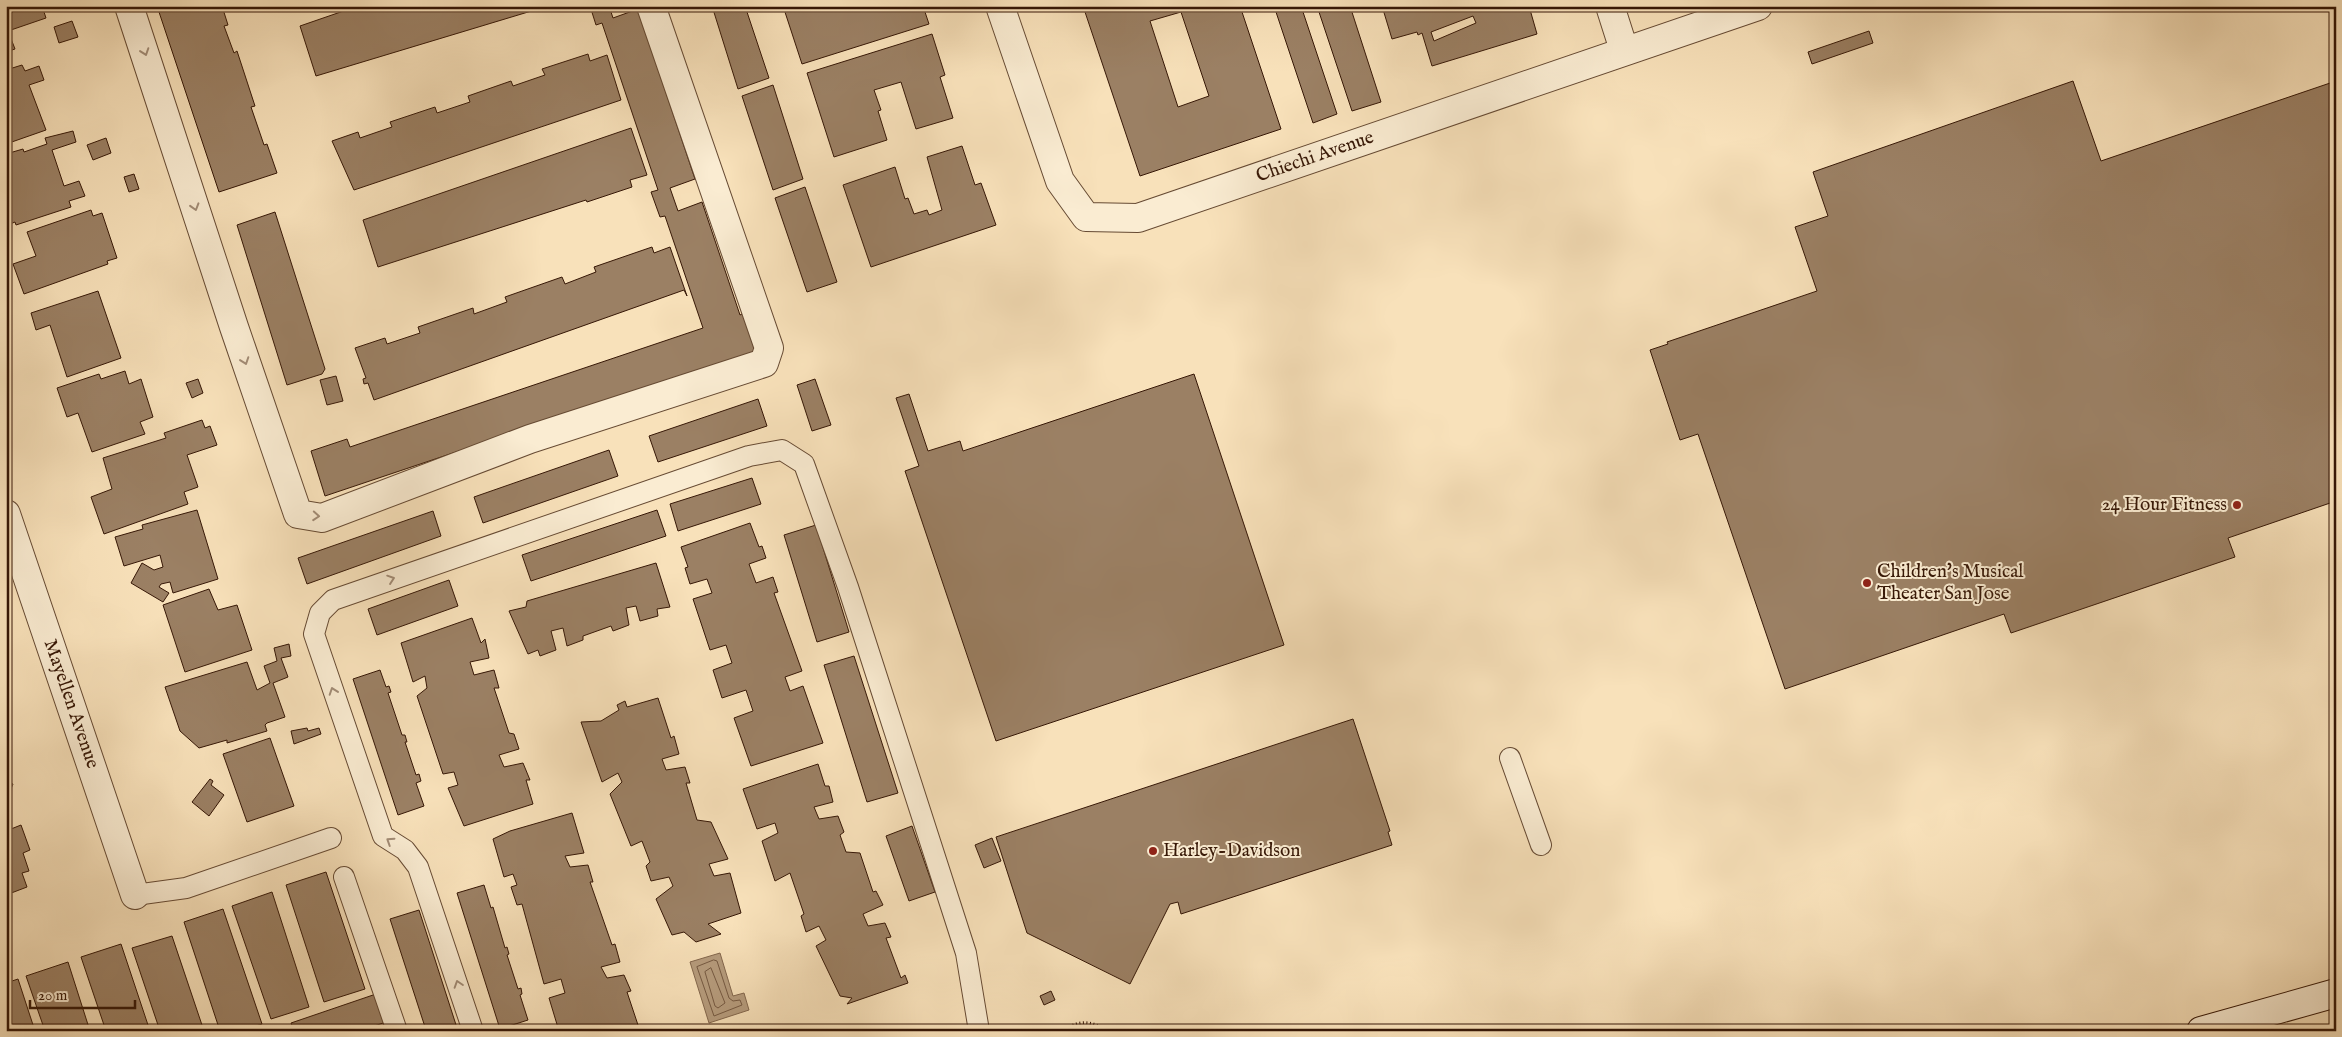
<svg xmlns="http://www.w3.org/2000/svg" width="2342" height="1037" font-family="'IM FELL English',serif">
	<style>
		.water { fill: #b69c7d; stroke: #83674d }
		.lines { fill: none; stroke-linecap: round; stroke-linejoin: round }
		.shore { stroke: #765a42; stroke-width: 1 }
		.building { fill: #9b8064; stroke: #361706; fill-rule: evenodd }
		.lane-casing { stroke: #664a33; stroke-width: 22 }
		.street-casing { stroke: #664a33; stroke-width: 30 }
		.secondary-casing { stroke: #361706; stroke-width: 30 }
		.path { stroke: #361706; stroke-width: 3; stroke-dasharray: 1 2.5; stroke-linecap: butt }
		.lane { stroke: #faecd2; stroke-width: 20 }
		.street { stroke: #faecd2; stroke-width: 28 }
		.secondary { stroke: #faecd2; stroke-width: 28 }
		.oneway { stroke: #a28c76 }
		.poi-dot { fill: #8f2418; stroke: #faecd2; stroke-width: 2 }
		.labels { text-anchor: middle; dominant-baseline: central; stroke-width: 4; stroke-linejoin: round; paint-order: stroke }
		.street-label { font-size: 19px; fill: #361706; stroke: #faecd2 }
		.poi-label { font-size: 19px; fill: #361706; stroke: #faecd2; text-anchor: start }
	</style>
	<rect width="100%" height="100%" fill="#f8e1ba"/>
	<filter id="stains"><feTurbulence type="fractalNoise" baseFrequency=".004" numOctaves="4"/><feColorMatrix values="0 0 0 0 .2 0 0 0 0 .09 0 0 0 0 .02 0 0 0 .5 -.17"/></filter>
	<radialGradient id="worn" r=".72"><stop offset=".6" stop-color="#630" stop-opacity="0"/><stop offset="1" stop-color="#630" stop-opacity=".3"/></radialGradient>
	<path class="water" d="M720,953L733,996L744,993L749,1010L709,1023L690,962Z"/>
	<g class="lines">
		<path class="shore" d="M714,960L717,961L729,998L733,1001L740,1000L742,1005L714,1016L697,967Z
			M711,968L725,1003L718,1008L715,1006L705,972Z"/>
	</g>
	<path class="building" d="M6,6H42L46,18L8,31L15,49L6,52Z
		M157,6H222L228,25L224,26L234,53L237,51L255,106L251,107L264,145L267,144L277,173L219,192Z
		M358,6H548L316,76L300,26Z
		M590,6H609L613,18L638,9L695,179L670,188L678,211L702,202L740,315L744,313L757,351L325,496L311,451L347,439L350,447L703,328L665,216L660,217L651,192L658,190L602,23L596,25Z
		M712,6H745L769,78L738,89Z
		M783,6H846L847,11L860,8L861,10L871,6H923L929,24L802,64Z
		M1083,6H1240L1281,129L1140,176ZM1181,12L1209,96L1178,107L1150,21Z
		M1274,6H1301L1337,114L1313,123Z
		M1317,6H1350L1381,102L1352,111Z
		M1382,6H1529L1537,34L1432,66L1422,33L1418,35L1417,32L1392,39ZM1473,16L1476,23L1434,41L1431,32Z
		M72,21L78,37L59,43L54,27Z
		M1869,31L1873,43L1812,64L1808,52Z
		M932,34L945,75L940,77L953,118L916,129L901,82L874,90L881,110L878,111L887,140L834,157L807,73Z
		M588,54L590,61L607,55L621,100L354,190L332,141L358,132L360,138L392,127L390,122L435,107L437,113L470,102L468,96L511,81L513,86L545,75L542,69Z
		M22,65L25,71L39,66L44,80L29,85L46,130L6,144V70Z
		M2073,81L2101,161L2336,81V501L2228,538L2235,557L2011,633L2004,614L1785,689L1698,434L1680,440L1650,350L1668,344L1667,342L1817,291L1795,227L1828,216L1813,172Z
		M773,85L803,179L773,190L742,96Z
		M631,128L647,175L630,180L632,187L587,202L586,200L378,267L363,220Z
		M73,131L76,142L52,150L64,186L79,181L85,196L69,201L71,207L16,225L15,222L10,224L6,212V201L8,200L6,194V154L23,149L24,152L47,144L45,138Z
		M106,138L111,153L93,160L87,145Z
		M962,146L975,185L981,183L996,225L871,267L843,185L895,167L905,199L908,198L914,214L927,210L929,215L942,210L927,157Z
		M134,174L139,189L129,192L124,177Z
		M805,187L837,282L807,292L775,198Z
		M91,210L93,216L102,213L117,258L107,261L108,264L24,294L13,264L36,256L27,232Z
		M275,212L325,369L322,374L287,385L237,225Z
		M652,247L654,253L670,247L687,296L684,290L374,400L368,383L364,384L363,379L366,378L355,348L385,338L387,344L420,333L418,327L473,308L474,314L507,302L505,297L562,277L565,284L596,272L594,267Z
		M98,291L121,358L67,377L50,325L36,330L31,313Z
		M125,371L129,384L141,379L153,417L140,422L145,434L92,452L78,413L67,417L57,388L99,374L101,379Z
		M1194,374L1284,645L996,741L905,471L919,466L896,398L909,394L928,451L960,441L963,451Z
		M336,376L343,401L327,405L320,380Z
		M198,379L203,393L192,398L186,383Z
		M815,379L831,425L812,431L797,385Z
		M758,399L767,426L658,462L649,436Z
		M202,420L205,428L210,426L217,445L187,455L198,487L184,492L188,504L104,534L91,497L112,489L103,458L166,438L164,433Z
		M609,450L618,476L483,523L474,497Z
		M752,478L761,504L678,531L670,504Z
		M197,510L218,579L173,593L170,582L161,584L159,587L169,593L163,602L131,583L142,563L154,570L163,567L160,555L124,566L115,537L143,529L142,525Z
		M657,510L666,536L531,581L522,555Z
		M433,511L441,536L307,584L298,558Z
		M750,523L759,547L762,546L766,558L749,564L756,583L773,577L778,592L774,593L802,671L785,677L790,691L803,686L823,743L751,766L734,718L753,711L746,690L722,698L713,670L732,663L726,645L710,650L693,599L712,593L707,579L690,584L685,568L688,567L681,547Z
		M816,525L849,632L817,642L784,535Z
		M656,563L670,607L657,609L658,616L640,621L636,606L626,608L629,625L613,631L611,626L583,636V640L567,646L563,628L551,631L556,650L540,656L538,650L528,654L509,611L526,607L527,601Z
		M449,580L458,606L377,635L368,609Z
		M209,589L218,610L237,605L252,650L185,672L163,605Z
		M472,618L481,643L485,639L489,658L470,662L474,675L494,670L499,688H494L509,733L514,734L519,749L499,755L504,767L523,763L530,780H526L533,804L464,826L448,788L458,785L454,772L443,774L417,696L427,688L425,676L413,682L401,643Z
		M289,644L291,656L281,658L288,677L273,683L285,717L267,723L265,725L267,731L227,743V740L199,748L180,731L165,687L247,662L257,690L270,683L264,666L277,661L274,648Z
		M854,656L898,793L867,802L824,665Z
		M380,670L386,687L389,686L391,692L388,693L402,735H405L407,742H405L416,775L419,774L421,781L416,783L424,806L398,815L353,679Z
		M658,698L671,738L674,736L679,754L662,759L666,770L685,767L690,783H686L697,820L711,822L728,859L709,864L714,876L730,873L741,913L708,924L721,934L696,942L684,932L672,935L656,899L673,886L669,877L651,881L646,866L650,862L642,841L631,846L610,794L622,782L618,773L602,782L581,722L601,721L619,710L617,705L625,701L627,707Z
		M1353,719L1390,831L1388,832L1392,845L1181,914L1178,902L1170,904L1130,984L1027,933L996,837Z
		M307,728L308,731L319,728L321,734L294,744L291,731Z
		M270,738L294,806L247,822L223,754Z
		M818,764L825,786H829L833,802L814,807L819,819L838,816L844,832L840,835L846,852L860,853L873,892L876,891L883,905L863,914L868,926L885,923L891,937L886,938L901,978L905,975L908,983L847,1004L852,998L840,996L816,946L826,940L819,926L806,932L801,916L804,914L790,873L775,881L762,841L778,833L775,823L757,829L743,789Z
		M210,779L213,781L211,785L224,795L209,816L192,802Z
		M6,781L13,784L6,801Z
		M572,813L584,853L565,856L570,867L588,865L593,882H590L612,945L615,944L620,962L601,967L607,978L624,975L631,991L627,992L640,1031H559L549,998L565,993L561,979L544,984L522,904L517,905L511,887L517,885L513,874L504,877L493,839L510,831Z
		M21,825L30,850L23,853L29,871L22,873L27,887L6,895V831Z
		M912,826L935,892L909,901L886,836Z
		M992,838L1001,861L984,868L975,845Z
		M326,872L365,989L324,1002L286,885Z
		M484,885L491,908L493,907L505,948L507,947L509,954L507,955L518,989L521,988L522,994L520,995L528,1020L500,1029L457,893Z
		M272,892L309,1007L271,1019L232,906Z
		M223,909L262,1024L240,1031H220L184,922Z
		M419,910L458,1031H429L428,1026L425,1027L390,919Z
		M172,936L204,1031H160L132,948Z
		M121,944L150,1031H106L81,957Z
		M68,962L90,1031H45L26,976Z
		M18,979L35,1031H6V983Z
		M1051,991L1055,1000L1044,1005L1040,996Z
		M376,994L386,1022L360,1031H294L291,1023Z
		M891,1026L892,1031H873V1028Z"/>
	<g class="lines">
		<defs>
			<path id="lane" d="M1510,758L1541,845
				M344,877L397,1031
				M135,895L186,888L331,838
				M473,1031L418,867L405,850L383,836L314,634L320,613L333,600L749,456L782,450L804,464L848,587L966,953L979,1031"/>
			<path id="street" d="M129,6L234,327L298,514L322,518L530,439L764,363L769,348L651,6
				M1000,6L1060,181L1086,217L1138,218L1758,6
				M1610,6L1624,50
				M6,514L135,895"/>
			<path id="secondary" d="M2201,1031L2336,993"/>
		</defs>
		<use href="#lane" class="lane-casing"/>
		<use href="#street" class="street-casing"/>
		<use href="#secondary" class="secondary-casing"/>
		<path class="path" d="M1064,1031C1077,1019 1094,1021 1107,1031"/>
		<use href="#lane" class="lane"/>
		<use href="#street" class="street"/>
		<use href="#secondary" class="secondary"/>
	</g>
	<defs><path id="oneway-chevron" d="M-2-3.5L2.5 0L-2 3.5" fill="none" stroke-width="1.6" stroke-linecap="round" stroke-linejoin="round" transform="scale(1.25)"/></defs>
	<g class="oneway">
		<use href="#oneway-chevron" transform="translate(145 52) rotate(71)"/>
		<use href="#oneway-chevron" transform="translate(195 207) rotate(73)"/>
		<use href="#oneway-chevron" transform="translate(245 361) rotate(71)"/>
		<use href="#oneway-chevron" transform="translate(316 516) rotate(4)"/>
		<use href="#oneway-chevron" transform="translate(391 579) rotate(-19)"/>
		<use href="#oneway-chevron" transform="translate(333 691) rotate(-109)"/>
		<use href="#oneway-chevron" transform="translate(390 841) rotate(-147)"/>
		<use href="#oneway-chevron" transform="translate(458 984) rotate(-108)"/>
	</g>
	<g class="poi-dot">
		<circle cx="2237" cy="505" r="5"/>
		<circle cx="1867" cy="583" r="5"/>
		<circle cx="1153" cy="851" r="5"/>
	</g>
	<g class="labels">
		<g class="street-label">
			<text transform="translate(1315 157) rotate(-19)">Chiechi Avenue</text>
			<text transform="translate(71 704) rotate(71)">Mayellen Avenue</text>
		</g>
		<g class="poi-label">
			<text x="2227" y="505" text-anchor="end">24 Hour Fitness</text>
			<text x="1877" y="572">Children's Musical<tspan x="1877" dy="22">Theater San Jose</tspan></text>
			<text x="1163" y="851">Harley-Davidson</text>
		</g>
	</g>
	<rect width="2342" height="1037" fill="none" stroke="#f8e1ba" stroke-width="25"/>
	<rect x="8" y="8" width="2327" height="1022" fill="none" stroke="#361706" stroke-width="2.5"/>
	<rect x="12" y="12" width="2317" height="1012" fill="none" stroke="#361706"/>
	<path d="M30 1000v8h105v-8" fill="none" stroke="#361706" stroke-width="2.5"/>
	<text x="38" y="1000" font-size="15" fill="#361706" stroke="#faecd2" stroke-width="4" paint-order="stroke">20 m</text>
	<rect width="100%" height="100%" filter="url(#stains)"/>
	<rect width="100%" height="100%" fill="url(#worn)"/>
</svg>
